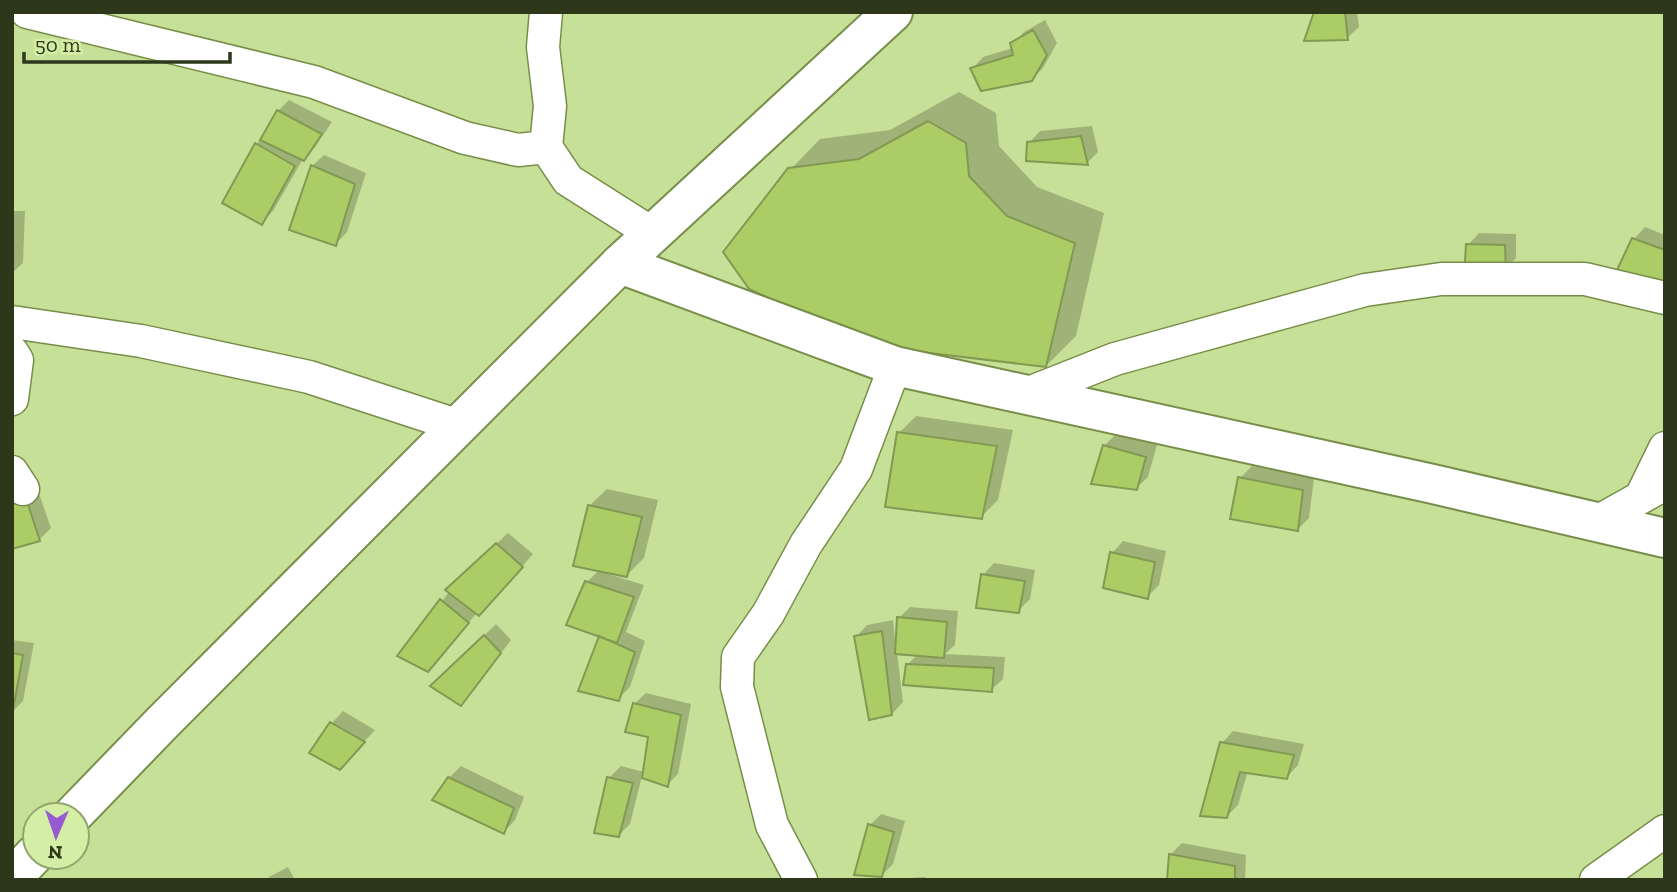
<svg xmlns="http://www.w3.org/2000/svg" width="1677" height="892" font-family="'Zilla Slab',serif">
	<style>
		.shadow { fill: #0003 }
		.building { fill: #accd65; stroke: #829953; stroke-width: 2 }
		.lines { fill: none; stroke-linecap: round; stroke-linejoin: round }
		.minor-casing { stroke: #778e48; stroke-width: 35 }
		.tertiary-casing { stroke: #778e48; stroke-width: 42 }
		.primary-casing { stroke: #778e48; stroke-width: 42 }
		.minor { stroke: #fff; stroke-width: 32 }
		.tertiary { stroke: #fff; stroke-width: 38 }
		.primary { stroke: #fff; stroke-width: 38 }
	</style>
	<rect width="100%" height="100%" fill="#c7e098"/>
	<path class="shadow" d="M1316,12H1357L1359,27L1347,38Z
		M1045,20L1057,43L1043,68L1031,80L972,69L983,57L1013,48L1012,44L1024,32Z
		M959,92L996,113L999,146L1037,187L1104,213L1076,336L1046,366L790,170L820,139L890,130Z
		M289,100L332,122L315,147L303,159L273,211L262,223L256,144L263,138L278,111Z
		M1092,126L1098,152L1087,163L1029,143L1040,131Z
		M324,155L366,173L347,232L336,244L312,166Z
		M12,211H25L23,263L12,273Z
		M1645,227L1665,235V296L1634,239Z
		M1479,233L1516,234V258L1505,269L1468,245Z
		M916,416L1013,430L998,500L981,517L899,433Z
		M1116,434L1157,445L1148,477L1136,488L1104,446Z
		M1252,466L1314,478L1309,518L1297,530L1240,478Z
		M34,479L51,528L39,540L12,548Z
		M607,489L658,500L644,558L627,575L609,571L608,574L644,585L626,632L645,641L630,687L618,699L587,582L599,570L589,506Z
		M508,533L533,554L490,603L477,613L428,670L400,656L459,579Z
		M1123,541L1166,551L1159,585L1147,597L1112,553Z
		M994,563L1035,570L1030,599L1018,611L983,575Z
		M910,607L958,611L955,645L945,654L1005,657L1003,679L991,690L907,665L918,654L897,652L903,702L892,714L856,637L867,625L893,620L895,641H897L899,618Z
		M496,624L511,640L472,692L461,704L433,686Z
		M12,640L34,643L23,701L12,712Z
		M646,693L691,704L678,774L667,785L642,776L630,824L619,835L609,778L621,766L644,772L650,736L634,704Z
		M343,711L375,730L351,756L312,752L332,723Z
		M1233,731L1304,744L1298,765L1287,777L1248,771L1238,805L1226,817L1222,743Z
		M461,766L524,797L515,820L504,832L449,778Z
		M881,814L905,821L893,864L882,875L870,825Z
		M1182,843L1246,855L1245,880H1168L1171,854Z
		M288,867L295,880H267L269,877Z
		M925,877V880H890L891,879Z"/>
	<path class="building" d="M1314,12H1345L1348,40L1304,41Z
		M1033,30L1047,55L1032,81L981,91L970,68L1013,55L1010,43Z
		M277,110L322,134L304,161L260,140Z
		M928,121L966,143L969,176L1007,216L1075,243L1046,367L913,351L828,325L749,289L723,252L788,168L859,159Z
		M1081,136L1088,165L1026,161L1027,142Z
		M255,143L295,166L262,225L222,203Z
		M311,165L355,184L336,246L289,230Z
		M1632,238L1665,250V298L1610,285Z
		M1466,244L1505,245L1506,271L1464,279Z
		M897,432L997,446L982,519L885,507Z
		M1103,445L1146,457L1137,490L1091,484Z
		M1238,477L1303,490L1298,531L1230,519Z
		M23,489L40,541L12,549V493Z
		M588,505L642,517L627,577L573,566Z
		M496,543L523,567L479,616L445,590Z
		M1110,552L1155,562L1148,599L1103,588Z
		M981,574L1025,581L1019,613L976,608Z
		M585,581L634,597L617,643L566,625Z
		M440,599L469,623L428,672L397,656Z
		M897,617L947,622L944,658L895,654Z
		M882,631L892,715L869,720L854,636Z
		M484,635L501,653L461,706L430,686Z
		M599,636L635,652L619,701L578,691Z
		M12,653L23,655L12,715Z
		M906,664L994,668L992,692L903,685Z
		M633,703L681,715L668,787L642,778L648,737L625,732Z
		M330,722L365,742L340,770L309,753Z
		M1220,742L1294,755L1287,779L1240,772L1227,818L1200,816Z
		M448,777L514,808L504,834L432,800Z
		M607,777L633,783L619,837L594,833Z
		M868,824L894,832L882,877L854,875Z
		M1169,854L1235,866V880H1167Z"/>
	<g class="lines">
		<defs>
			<path id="minor" d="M27,12L314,82L465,138L518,150L546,147
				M546,12L543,47L550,106L546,147L568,180L653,234
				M12,322L141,341L309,377L459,426
				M12,352L17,360L12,399
				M1024,395L1115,359L1365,290L1441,279H1585L1665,298
				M12,472L23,489
				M1642,495L1665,448
				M1597,522L1665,484
				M801,880L772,825L737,687L738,657L768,614L806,544L856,469L895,366
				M1596,880L1665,831"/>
			<path id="tertiary" d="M620,264L895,366L1433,484L1665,538"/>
			<path id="primary" d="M73,815L162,723L620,264L893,12
				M12,878L35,854"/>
		</defs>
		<use href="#minor" class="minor-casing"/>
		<use href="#tertiary" class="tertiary-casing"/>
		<use href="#primary" class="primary-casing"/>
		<use href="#minor" class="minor"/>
		<use href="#tertiary" class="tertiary"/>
		<use href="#primary" class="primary"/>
	</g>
	<rect width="1677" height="892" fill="none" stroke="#2d371a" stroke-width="28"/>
	<g transform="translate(56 836) rotate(182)"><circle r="33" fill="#d4eea5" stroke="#91a56d" stroke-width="2"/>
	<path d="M0-5L12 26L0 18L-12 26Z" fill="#965bd2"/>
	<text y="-10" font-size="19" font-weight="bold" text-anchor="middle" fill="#2d371a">N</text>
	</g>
	<path d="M24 52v10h206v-10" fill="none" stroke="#2d371a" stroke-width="3.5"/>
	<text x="35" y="52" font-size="21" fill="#2d371a" stroke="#d4eea5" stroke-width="5" paint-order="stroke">50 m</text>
</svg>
